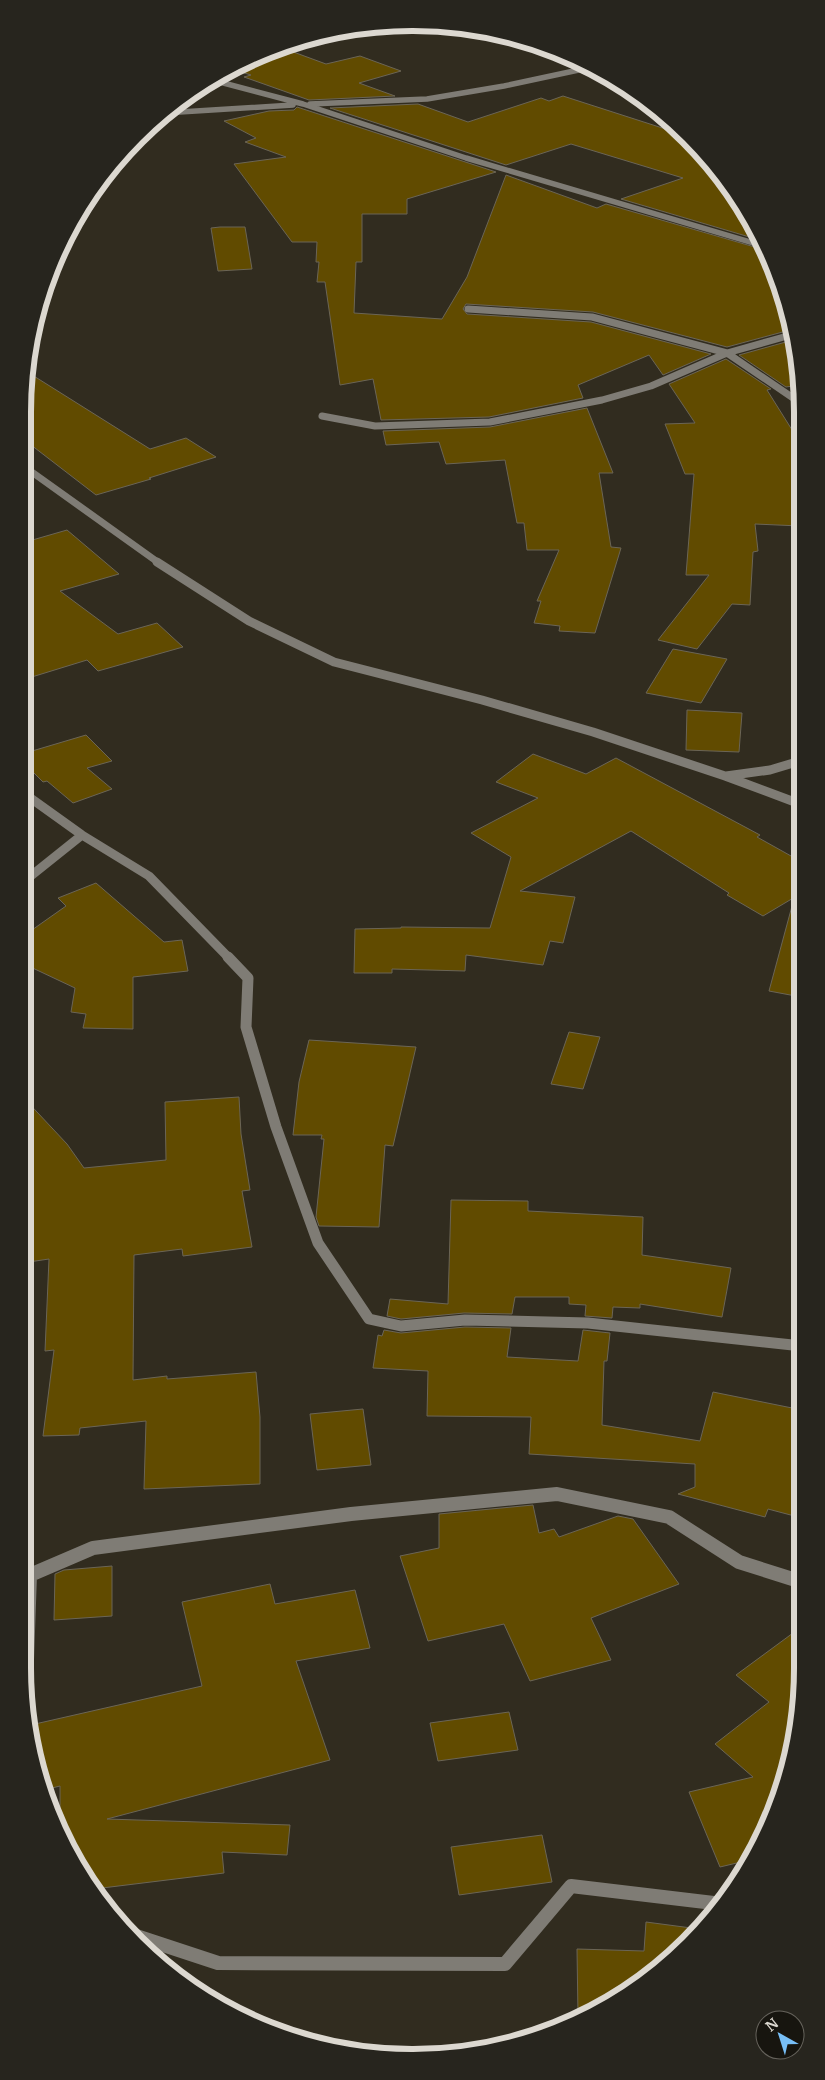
<svg xmlns="http://www.w3.org/2000/svg" width="825" height="2080" font-family="Merriweather,serif">
	<style>
		.building { fill: #614b00; stroke: #6b6556 }
		.lines { fill: none; stroke-linecap: round; stroke-linejoin: round }
		.street-far4 { stroke: #7f7c75; stroke-width: 5.5 }
		.street-far3 { stroke: #7f7c75; stroke-width: 7 }
		.street-far2 { stroke: #7f7c75; stroke-width: 9 }
		.street-far1 { stroke: #7f7c75; stroke-width: 11 }
		.street { stroke: #7f7c75; stroke-width: 14 }
		.rim { fill: none; stroke: #dcd8d0; stroke-width: 6 }
	</style>
	<rect width="100%" height="100%" fill="#312c1f"/>
	<path class="building" d="M288,50L326,64L360,56L401,71L359,83L395,96L309,100L244,77L251,75L231,69Z
		M563,96L681,134L706,156L763,241L621,199L683,178L571,144L506,165L330,108L418,104L468,122L541,98L549,101Z
		M297,107L496,172L407,199V214H362V262H356L354,313L442,319L467,277L506,175L597,208L606,204L765,250L790,330L727,347L593,312L466,304L463,309L467,314L591,322L711,354L663,375L649,355L578,385L583,398L489,417L381,420L373,379L340,385L325,282H317L319,262H316L317,242H292L234,164L286,157L245,142L256,138L224,121L269,111L294,110Z
		M220,227H245L252,269L218,271L211,228Z
		M793,340L799,361V385L786,387L739,355Z
		M726,359L771,389L767,390L799,441L800,526L755,524L758,551L753,552L750,605L732,604L697,649L658,640L709,575H686L694,474H685L665,424L695,423L669,384Z
		M29,373L150,449L186,438L216,457L149,478L151,479L96,495L22,438V412Z
		M587,408L613,473H599L611,547L621,548L595,633L559,631L560,626L534,623L541,601H537L559,550H527L524,523H517L505,460L446,464L439,442L386,445L383,431L490,427Z
		M67,530L119,574L60,591L118,634L157,623L183,647L98,671L87,660L22,680V543Z
		M673,649L727,659L701,703L646,693Z
		M687,710L742,713L739,752L686,750Z
		M86,735L112,761L87,768L112,789L73,803L47,781L43,782L22,761V754Z
		M533,754L586,774L616,758L760,835L757,837L800,861V894L763,916L727,895L729,893L631,831L520,891L575,897L563,943L550,941L543,965L466,955L465,971L392,969V973H354L355,929L401,928V927L490,928L511,857L471,833L538,798L496,782Z
		M96,883L164,942L182,940L188,971L133,977V1029L83,1028L86,1014L71,1012L75,988L22,963V937L66,906L58,898Z
		M792,906L801,907V997L769,991Z
		M569,1032L600,1037L583,1089L551,1084Z
		M309,1040L416,1047L393,1146L385,1145L379,1227L319,1226L316,1217L324,1139H321L322,1135H293L299,1082Z
		M22,1096L67,1144L84,1168L166,1160L165,1102L239,1097L241,1134L250,1190L242,1191L252,1247L183,1256L182,1249L134,1255L133,1380L167,1376V1379L256,1372L260,1417V1484L144,1489L146,1421L80,1428L79,1435L43,1436L54,1350L45,1351L49,1259L22,1263Z
		M451,1200L528,1201V1211L643,1217L642,1255L731,1268L722,1317L640,1304V1308L613,1307L612,1318L585,1316L586,1305L569,1304V1297H515L512,1314L464,1313L401,1319L387,1316L390,1299L448,1304Z
		M465,1327L511,1328L507,1357L578,1361L583,1330L610,1333L607,1361H604L602,1425L700,1441L713,1392L802,1410V1518L768,1509L765,1517L678,1494L695,1487V1464L529,1454L531,1417L427,1416L428,1371L373,1368L378,1335L382,1336L384,1330L401,1333Z
		M363,1409L371,1465L317,1470L310,1414Z
		M533,1505L539,1533L554,1529L559,1537L618,1516L633,1519L679,1584L591,1618L611,1660L530,1681L504,1624L428,1641L400,1556L439,1548V1514Z
		M112,1566V1616L54,1620L55,1574L64,1570Z
		M270,1584L275,1604L355,1590L370,1648L296,1661L330,1760L107,1819L290,1825L287,1855L222,1852L224,1873L94,1889L75,1862L60,1830V1786L48,1789L35,1724L202,1686L182,1602Z
		M793,1633L802,1642V1668L782,1793L745,1861L720,1867L689,1792L753,1777L715,1744L769,1702L736,1675Z
		M509,1712L518,1750L438,1761L430,1723Z
		M542,1835L552,1882L459,1895L451,1847Z
		M646,1922L699,1929L670,1961L608,2005L578,2016L577,1949L644,1951Z"/>
	<g class="lines">
		<path class="street-far4" d="M212,80L303,104L466,158L764,246
			M310,104L427,99L504,86L588,68
			M164,113L293,105"/>
		<path class="street-far3" d="M468,309L592,317L727,353L799,402
			M322,416L375,426L490,422L602,400L651,386L727,353L791,335
			M22,465L159,563"/>
		<path class="street-far2" d="M157,562L249,621L334,662L482,700L593,732L725,776L800,804
			M726,776L770,770L800,761
			M22,792L82,835L149,876L229,958
			M22,883L82,835"/>
		<path class="street-far1" d="M228,957L248,978L246,1027L276,1127L318,1243L369,1319L401,1326L465,1320L588,1323L802,1346"/>
		<path class="street" d="M22,1570L30,1575L26,1688
			M30,1575L93,1548L351,1514L557,1494L669,1517L739,1562L802,1582
			M130,1934L218,1963L505,1964L571,1886L722,1904"/>
	</g>
	<path d="M0 0H825V2080H0ZM412 31H413A381 381 0 0 1 794 412V1668A381 381 0 0 1 413 2049H412A381 381 0 0 1 31 1668V412A381 381 0 0 1 412 31Z" fill="#27251e" fill-rule="evenodd"/>
	<path class="rim" d="M412 31H413A381 381 0 0 1 794 412V1668A381 381 0 0 1 413 2049H412A381 381 0 0 1 31 1668V412A381 381 0 0 1 412 31Z"/>
	<g transform="translate(780 2035) rotate(321)"><circle r="24" fill="#17150f" stroke="#66635c"/>
	<path d="M0-4L9 19L0 12L-9 19Z" fill="#78bff7"/>
	<text y="-8" font-size="14" font-weight="bold" text-anchor="middle" fill="#dcd8d0">N</text>
	</g>
</svg>
